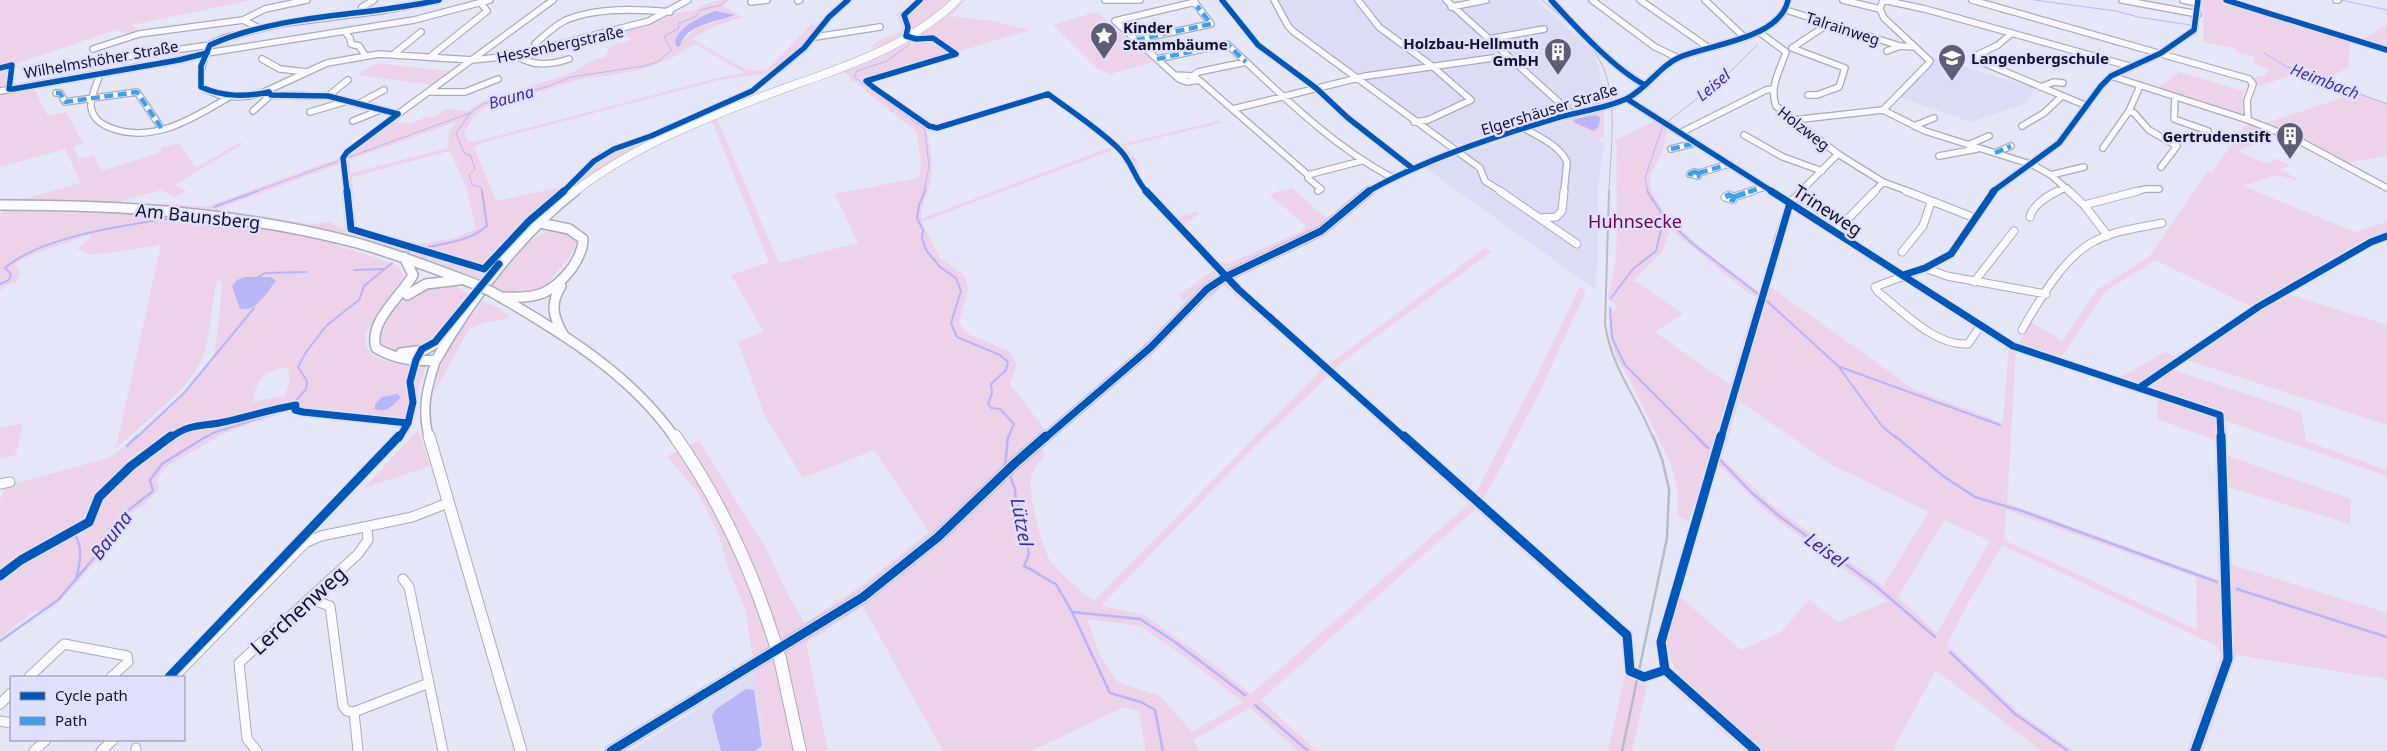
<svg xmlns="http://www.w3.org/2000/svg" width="2387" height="751" font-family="'Noto Sans',sans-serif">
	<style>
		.built { fill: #dcdcf4 }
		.green { fill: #ecd3e8; fill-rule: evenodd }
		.water { fill: #b8b6f7 }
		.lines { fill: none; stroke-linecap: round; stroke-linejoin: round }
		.stream-far2 { stroke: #b8b6f7; stroke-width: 1 }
		.stream-far1 { stroke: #b8b6f7; stroke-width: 2 }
		.stream { stroke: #b8b6f7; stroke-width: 2.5 }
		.minor-far2-casing { stroke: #ababbe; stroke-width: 8 }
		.minor-far1-casing { stroke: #ababbe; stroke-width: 9 }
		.minor-casing { stroke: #ababbe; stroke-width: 11 }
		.tertiary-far2-casing { stroke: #ababbe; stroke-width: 8 }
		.tertiary-far1-casing { stroke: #ababbe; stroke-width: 11 }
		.tertiary-casing { stroke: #ababbe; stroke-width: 13 }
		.secondary-far2-casing { stroke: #ababbe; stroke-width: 9 }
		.secondary-far1-casing { stroke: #ababbe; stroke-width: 12 }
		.secondary-casing { stroke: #ababbe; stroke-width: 14 }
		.minor-far2 { stroke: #fbfbfe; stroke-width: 5.5 }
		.minor-far1 { stroke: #fbfbfe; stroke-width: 7 }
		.minor { stroke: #fbfbfe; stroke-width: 9 }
		.tertiary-far2 { stroke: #fbfbfe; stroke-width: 6 }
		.tertiary-far1 { stroke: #fbfbfe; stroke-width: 8 }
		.tertiary { stroke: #fbfbfe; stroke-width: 11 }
		.secondary-far2 { stroke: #fbfbfe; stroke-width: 8 }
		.secondary-far1 { stroke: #fbfbfe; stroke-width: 9 }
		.secondary { stroke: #fbfbfe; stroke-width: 12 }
		.rail-far2 { stroke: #babbc0; stroke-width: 1 }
		.rail-far1 { stroke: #babbc0; stroke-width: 2 }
		.rail { stroke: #babbc0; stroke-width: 2.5 }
		.secondary-bridge-far1-casing { stroke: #ababbe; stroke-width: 12; stroke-linecap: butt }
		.secondary-bridge-casing { stroke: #ababbe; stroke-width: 14; stroke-linecap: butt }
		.secondary-bridge-far1 { stroke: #fbfbfe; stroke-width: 9 }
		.secondary-bridge { stroke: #fbfbfe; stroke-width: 12 }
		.quiet-far1 { stroke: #3da2eb; stroke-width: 4.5; stroke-dasharray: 9 4.5; stroke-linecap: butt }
		.quiet { stroke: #3da2eb; stroke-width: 5.5; stroke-dasharray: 12 5.5; stroke-linecap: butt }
		.cycleway-far2-casing { stroke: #dfe0fc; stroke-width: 8 }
		.cycleway-far1-casing { stroke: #dfe0fc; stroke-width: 10 }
		.cycleway-casing { stroke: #dfe0fc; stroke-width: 12 }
		.cycleway-far2 { stroke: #0057b8; stroke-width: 5.5 }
		.cycleway-far1 { stroke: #0057b8; stroke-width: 7 }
		.cycleway { stroke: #0057b8; stroke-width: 9 }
		.labels { text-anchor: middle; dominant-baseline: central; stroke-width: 5; stroke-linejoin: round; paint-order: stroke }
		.far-poi-label { font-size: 15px; font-weight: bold; fill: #15132c; stroke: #dfe0fc; text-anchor: start }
		.far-street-label { font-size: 15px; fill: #15132c; stroke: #dfe0fc }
		.far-water-label { font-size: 16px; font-style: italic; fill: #452aa5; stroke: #dfe0fc }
		.street-label { font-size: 18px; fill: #15132c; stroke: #dfe0fc }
		.park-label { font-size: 18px; fill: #6b034d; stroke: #dfe0fc }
		.water-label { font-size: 19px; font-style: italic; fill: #452aa5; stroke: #dfe0fc }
		.near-street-label { font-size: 21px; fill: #15132c; stroke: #dfe0fc }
	</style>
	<rect width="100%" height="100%" fill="#e5e6f6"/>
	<path class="built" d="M1278,0H1442L1450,9L1493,0H1537L1593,52L1599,68L1604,100L1554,112L1460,144L1448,143L1293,28Z
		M1925,55L2024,85L2036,88L2024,104L1971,122L1899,97L1934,63Z
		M1566,120L1597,138L1604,144L1598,190V261L1595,289L1424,167Z
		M755,672L766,751H629L637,747Z"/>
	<path class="green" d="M0,0H252L132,25L138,30L126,34L118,29L15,64L12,88L33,87L48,116L66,112L83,143L73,147L79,159L94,156L101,171L162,152L160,148L179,143L196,168L241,142L243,144L174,185L187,191L175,197L161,190L124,200L121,203L0,201V198L23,199L81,183L65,149L0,167Z
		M721,0H729L722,5L742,17L712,27L692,39L747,70H767L809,27L810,23L818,28L772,73L719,80L484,142L474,147L496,201L565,186L527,222L489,264L480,279L434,262L371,242L148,205L170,204L206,207L339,158L341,163L349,160L348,156L351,151L391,122L411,124L425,117H434L447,109L468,111L484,100L508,95L519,89L555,79L573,72L597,58H605L610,46L632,40L621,32L637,28L674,13L693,11L706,4ZM733,16L697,28L681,41L676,38L698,19ZM695,44L745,73L718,78L482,140L469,142L464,133L472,118L486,106L512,100L584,78L613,75L643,69L672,58ZM456,122L449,131L448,148L351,173L349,160ZM450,151L466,187L476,229L455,238L416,244L355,227L352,177ZM340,164L345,230L330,222L311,224L217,209Z
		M913,0H965L951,16L992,21L1030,30L867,79L852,82L849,75L845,72L798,88L797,86L902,44H913L912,41L925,37L910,32L891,42L868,49L883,38L892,36L902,30L897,13L909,6Z
		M2203,0H2222L2350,40L2348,67L2325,81L2387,103V156L2346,163L2263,124L2351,95L2293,75L2259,86L2250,78L2264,76L2269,70L2253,62L2255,57L2237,52V49L2204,42Z
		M1095,12L1098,13L1153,62L1111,74L1098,69L1053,25Z
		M2387,25V49L2359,41Z
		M377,63L454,72L434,85L357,75Z
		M2180,72L2243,91L2242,117L2155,90Z
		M863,83L926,127C929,143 934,161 931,178C929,192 921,203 921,219L1113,146L1047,96L1051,95L1119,145L1218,121L1220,123L1125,146L1140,164L1136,165L1145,185L1174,218L1197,212L1199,214L1184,224L1214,260L1228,264L1301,232L1306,226L1269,194L1292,188L1328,220L1305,235L1225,272L1328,365L1485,248L1491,252L1366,344L1334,369L1475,494L1536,378L1580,286L1586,291L1539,393L1483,501L1574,583L1567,591L1475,509L1261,700L1317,751H1298L1250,708L1193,740L1199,751H1146L1139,712L1124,707L1031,751H943L863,606L806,643L828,751H766L746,611L729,571L718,533L698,493L667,456L699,441L766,549L790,599L805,623L864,584L929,532L874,450L803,478L765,416L738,342L764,332L731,275L769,262L712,121L717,119L779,263L858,243L835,194L919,178L921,163L917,132L857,84ZM1115,149L1130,166L1139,186L1214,270L1179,295L1185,303L1140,349L1046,431L1010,384L1017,364L1010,352L966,333L959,323L968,291L965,276L940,258L922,222ZM1224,285L1321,370L1094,601C1079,590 1064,577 1052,563C1042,550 1026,488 1032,474C1034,467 1041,461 1045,455L1041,448L1150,355L1195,310ZM1328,376L1469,504L1251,694L1201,655L1144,615L1101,606L1252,449ZM1087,619L1140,626L1177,651L1243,702L1192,732L1160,696L1117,682L1100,655Z
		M747,95L752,98L715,112L566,194L568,188L596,161L613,151L652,137Z
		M1604,100V137L1597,138L1554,112Z
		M1657,120L1668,128C1665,137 1664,148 1660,157C1658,163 1651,171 1650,178C1646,215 1733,270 1758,291L1774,244L1780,248L1769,286L1915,390L2003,423L2009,345L2018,344L2031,322L2062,341L2098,289L2149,257L2208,171L2218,175L2212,172L2248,122L2278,134L2238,151L2264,163H2270L2274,158L2291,166L2280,169L2296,178V180L2277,175L2243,186L2355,232L2387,222V234L2370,238L2253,306L2261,310L2287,294L2387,325V425L2187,360L2173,370L2301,412L2306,441L2387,470V476L2226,421L2228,456L2351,499L2350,524L2228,487L2232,565L2387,613V679L2236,655L2203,751H2187L2221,655L2217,646L2002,545L1966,607L1947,645L2022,715L2074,751H2042L1936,670L1892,751H1745L1671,685L1674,667L1666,646L1679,596L1741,650L1781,632L1809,600L1838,622L1888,601L1769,514L1711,458L1688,521L1678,516V490L1671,464L1625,370C1609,353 1610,330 1609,307L1615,311L1616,305L1607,298C1623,257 1614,191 1617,146L1614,141ZM1670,229L1746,291L1756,297L1730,385L1655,332L1683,314L1634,280L1662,252ZM2155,260L2252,307L2175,356L2165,352L2121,377L2061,357L2106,291ZM2016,349L2157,396V419L2215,440L2218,580L2007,503ZM1739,401L1832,465L1929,512L1883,586L1772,505L1722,458ZM2006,510L2196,577L2197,630L2004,540ZM1944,520L1990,541L1937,633L1898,597Z
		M4,208C62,210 122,209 180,215C254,221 329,240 398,266L404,278L401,286L365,333C366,337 365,345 367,348C374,364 412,365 426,365L419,387L415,420L402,426L285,412L248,424L221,435L169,465L157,478L159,489L144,505L126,516L118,539L60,600L49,610L34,611L0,638V500L6,486L108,458C129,448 203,378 213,356C218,344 220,300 222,283L218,278C210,303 212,332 203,357C195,383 138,429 116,448L161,245L93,255L77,249L92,236L89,235L39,252L18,261L16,264L20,272L16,283L6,285L0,291V216ZM288,367L290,378L285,396L253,402C257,378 264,371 288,367Z
		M556,230L565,232L576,239L575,249L544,289L527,295L508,294L490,285C510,261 524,235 556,230Z
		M451,283L471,295C460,308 450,324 437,337C426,347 380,362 380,336C379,319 413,289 428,285C436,284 444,284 451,283Z
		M484,301L502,310L510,318L484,323L469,329L434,393C438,359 461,326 484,301Z
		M23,423L16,455L0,459V428Z
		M418,430L430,466L364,488Z
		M1625,675L1647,686L1632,751H1608Z"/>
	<path class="water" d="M715,11L735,15C718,22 685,24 680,46L677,47L675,42C677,28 703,15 715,11Z
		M1595,115L1600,117L1599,126L1594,131L1573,122L1575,119Z
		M245,277H271L276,281C266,293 257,312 240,309L232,286L237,280Z
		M397,394L401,397C393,405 387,414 375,409V404L382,397Z
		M746,689L754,690L762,746L755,751H721L712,716L716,709Z"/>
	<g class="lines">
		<path class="stream-far2" d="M2034,0L2116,11L2138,17L2190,25
			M2341,0L2387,10
			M902,36L905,28L901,13L917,0
			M908,40L910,44L887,61L857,71L854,77L925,129L929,167L924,192
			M2264,53L2285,66L2387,104
			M1667,122L1725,77L1757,45
			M254,192L470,113
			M482,192L481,187L472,185L469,175L475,169L471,156L464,153L456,133L470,113L483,104L546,87L571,77L644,66L657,62L672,50L665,40V36L679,28L678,24L695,17L700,10L721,5L727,0
			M1648,192L1645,178L1663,125"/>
		<path class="stream-far1" d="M925,191L919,205L917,218L923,230L922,238L926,250L940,267L956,278L961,291L951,323L957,337L1000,355L1008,362L1006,370L991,384L992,393L988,404L991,408L1000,409L1014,424L1008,438
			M214,207L257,191
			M1665,218L1693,244L1758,294
			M409,252C435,243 465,245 487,226L482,191
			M354,270L383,269
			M258,277L265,273L306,272
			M0,284L9,280L11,274L5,268C43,235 129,225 179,217
			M1611,298L1633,269L1656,251L1664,217L1647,191
			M1767,301L1838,366L1882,426L1896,438
			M1610,308L1612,338L1625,365L1698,438
			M1840,367L2000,425
			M136,438L185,392L254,308
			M205,438L213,433L289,409L306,389L307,381L298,367L306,352L327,325L359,300L364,286L392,263"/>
		<path class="stream" d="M1696,436L1708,448
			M1895,436L1943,476L1975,497L2022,511L2217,582
			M127,446L137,436
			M1720,460L1752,493L1779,516L1877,587L1935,637
			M1005,467L1008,436
			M1009,473L1015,489L1016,502L1021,510L1029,554L1024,566C1036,571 1044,579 1056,584L1072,612L1110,693L1141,702L1155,710L1163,751
			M70,527C84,544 81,560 76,580
			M2237,589L2387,637
			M1072,612L1140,619L1175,642L1245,695
			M0,641L58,600L117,531L121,516L153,491L150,480L162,464L207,436
			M1950,652L2015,714L2068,751
			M1255,705L1308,751"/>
		<defs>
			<path id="minor-far2" d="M439,0L380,11L279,24L224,38L211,44L206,52L201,71V87L219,95L236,97L250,96L264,92L327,63L379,54L472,60L513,56L649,21L688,0
				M1105,0H1140
				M1274,0L1288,26L1294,32L1480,168L1485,181L1502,192
				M1358,0L1379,27L1432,66L1471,100L1428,120L1414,122
				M1446,0L1572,114
				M1551,0C1574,25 1615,70 1645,85
				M1592,0L1655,47L1678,58
				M1640,0L1709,48
				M1705,0L1744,37
				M1843,0L1880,9
				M1883,0L1925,9L2129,66
				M1972,0L2249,79L2253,84L2247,101L2248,120L2296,139L2387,188
				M2122,0L2198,14
				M2183,0L2198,3
				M2336,0H2338
				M798,1L800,0
				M751,2L767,0
				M1451,7L1486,0
				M1786,10L1900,46L1914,47
				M358,14L362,7L374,0
				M257,27L243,20L265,9L307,0
				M345,32L350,38L351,44L359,46L365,55
				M1759,32L1786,52C1780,70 1769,87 1776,106L1838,154L1800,192
				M2012,33L1998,45L1975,56L1977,60L2087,106
				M815,37L880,27
				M1489,39L1544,29
				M1136,40L1211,24L1193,0
				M93,49L139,34L243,20
				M537,51L535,44C545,35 554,26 566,20C596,7 638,9 670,12
				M1887,51L1900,46
				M395,53L421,32
				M431,56L487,11L480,2
				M517,56C533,67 551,65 569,59
				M262,59L280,69L307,72
				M1157,59L1227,44C1278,91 1329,144 1391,177
				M61,66L210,45
				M779,69L804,48L829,17L848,0
				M100,74C97,84 90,97 91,107C93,119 101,124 111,128C153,144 194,118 229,97
				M1175,75L1193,76L1199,80L1187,82L1179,79L1115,21L1195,2
				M1193,76L1198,72L1246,62
				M2111,76L2248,120
				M1199,80L1308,175V178L1321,189L1318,191
				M2040,87L2054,82L2063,83
				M0,91L179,60L207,53L414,20L490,0
				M269,92L271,95L328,96L398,114L553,0
				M429,92H465L498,79
				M56,93H60L65,102L137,92L162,129
				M1808,95H1817L1839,87L1845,68L1792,48L1828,24
				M328,96L348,80
				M2175,97L2174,119L2208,131
				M1627,99L1773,192
				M358,104L384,90
				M1233,109L1366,76L1507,56
				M1883,110L1925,131L2033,165L2051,175L2070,192
				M253,111L271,95
				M2129,111L2134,113L2149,130L2177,146L2161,167
				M310,112L347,101
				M1793,120L1883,110L1928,64L1930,61L1884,18L1880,9L1883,0
				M353,121L380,110
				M1914,126L1934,118
				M2022,126L2044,113L2061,97
				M1524,128C1539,137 1559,145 1567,162L1564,192
				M1680,133L1766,90L1773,89
				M1744,135L1783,157L1822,171
				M1968,145L1989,136
				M2103,148L2129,111L2140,86
				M1671,149L1695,143
				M1995,153L2011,146
				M1838,154L1883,182L1910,192
				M1939,156L1977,149
				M1694,172L1699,173L1698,176L1690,174Z
				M1699,173L1729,164
				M1308,175L1361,161
				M2051,175L2084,167
				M1748,192L1765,187
				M1874,192L1883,182
				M1992,192L2059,143L2101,86L2111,76L2161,53L2194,30L2198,0
				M2055,192L2067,188
				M2133,192L2146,189H2159"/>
			<path id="minor-far1" d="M1500,191L1577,244
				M1771,191L2013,346
				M1906,191L1975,218
				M2069,191L2084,205L2108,236
				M1729,195L1734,197L1733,200L1725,197Z
				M1734,197L1752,191
				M2084,205L2138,191
				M2030,217C2032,206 2048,195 2058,191
				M1540,218L1556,217L1562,211L1564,191
				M1835,232L1875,191
				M1777,243L1790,203L1802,191
				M1902,252L1923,226L1931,202
				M1925,268L1947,276L2046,294
				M1974,282L2014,231
				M1981,325L1968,344C1934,346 1903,311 1878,292L1875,287L1925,268L1951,254L1994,191
				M2022,330C2038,302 2065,255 2095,241C2115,230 2140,228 2162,223"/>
			<path id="minor" d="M0,484L10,482
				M403,579L409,587L443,751
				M310,599L330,606L343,706L347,711L354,712L358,751
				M29,677L64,644L127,656L128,662L111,677
				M174,677L305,543L321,536L412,517L448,503
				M0,704L11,693
				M354,712L429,683
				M0,721L11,723
				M136,748V751
				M34,751L46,740
				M101,751L113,740
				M257,751L247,739L239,663L358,554L368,540L367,528"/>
			<path id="tertiary-far2" d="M1367,192C1423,160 1491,138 1553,119C1576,112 1604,109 1626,99C1646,90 1659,66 1680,57C1711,44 1780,39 1788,0"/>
			<path id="tertiary-far1" d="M429,438C421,409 427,387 436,360
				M1045,438L1151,347L1207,289L1225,277L1321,231L1369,191"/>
			<path id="tertiary" d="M429,436L521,751
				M611,751L863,597L938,537L1013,465L1046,436"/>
			<path id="secondary-far2" d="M574,192C635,145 707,117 780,90C844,67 907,48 957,0"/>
			<path id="secondary-far1" d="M0,205C119,205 238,212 353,242C395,253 435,269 475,284
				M404,257L413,275C401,297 368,321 376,348C394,359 414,362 436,360C470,300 521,233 575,191
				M561,286C550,303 553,317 563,334
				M492,292C559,331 630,373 675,438
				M407,295L426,284L459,280
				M504,297C537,299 552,294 572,268C578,259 583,250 583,239L569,229L540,223
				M401,353L424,350L445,338"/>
			<path id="secondary" d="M675,436C719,499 751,567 774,640
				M780,659L800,751"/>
		</defs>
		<use href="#minor-far2" class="minor-far2-casing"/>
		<use href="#minor-far1" class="minor-far1-casing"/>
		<use href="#minor" class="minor-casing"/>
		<use href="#tertiary-far2" class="tertiary-far2-casing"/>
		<use href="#tertiary-far1" class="tertiary-far1-casing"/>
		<use href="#tertiary" class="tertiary-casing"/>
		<use href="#secondary-far2" class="secondary-far2-casing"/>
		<use href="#secondary-far1" class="secondary-far1-casing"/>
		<use href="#secondary" class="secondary-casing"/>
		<use href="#minor-far2" class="minor-far2"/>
		<use href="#minor-far1" class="minor-far1"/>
		<use href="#minor" class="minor"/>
		<use href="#tertiary-far2" class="tertiary-far2"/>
		<use href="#tertiary-far1" class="tertiary-far1"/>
		<use href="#tertiary" class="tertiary"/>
		<use href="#secondary-far2" class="secondary-far2"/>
		<use href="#secondary-far1" class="secondary-far1"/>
		<use href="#secondary" class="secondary"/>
		<path class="rail-far2" d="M1542,0C1561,17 1582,33 1596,54C1621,91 1610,149 1609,192"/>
		<path class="rail-far1" d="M1609,191L1605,324C1612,370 1637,397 1653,438"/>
		<path class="rail" d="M1622,751L1667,538L1669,489L1662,459L1653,436"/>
		<defs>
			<path id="secondary-bridge-far1" d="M475,284L492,292"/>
			<path id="secondary-bridge" d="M774,640L780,659"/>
		</defs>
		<use href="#secondary-bridge-far1" class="secondary-bridge-far1-casing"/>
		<use href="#secondary-bridge" class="secondary-bridge-casing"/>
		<use href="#secondary-bridge-far1" class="secondary-bridge-far1"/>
		<use href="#secondary-bridge" class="secondary-bridge"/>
		<path class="quiet-far1" d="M1136,40L1211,24L1197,6
			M1157,59L1227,44L1246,62
			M56,93H60L65,102L137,92L162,129
			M1671,149L1695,143
			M1995,153L2011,146
			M1694,172L1699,173L1698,176L1690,174Z
			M1699,173L1729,164
			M1748,192L1765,187"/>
		<path class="quiet" d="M1729,195L1734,197L1733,200L1725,197Z
			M1734,197L1752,191"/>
		<defs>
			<path id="cycleway-far2" d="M920,0L904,15L908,27L906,36L916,39L933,38L956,54L866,81L873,87L929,126L937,128L1048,94C1071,111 1096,127 1117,147C1132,160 1134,179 1147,192
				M1222,0L1258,45L1316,88L1348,118L1412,168
				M1551,0C1574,25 1615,70 1645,85
				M2226,0L2387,50
				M0,68L12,65L9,89H13L179,60L207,53
				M1627,99L1773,192
				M398,114L328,96L271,95L269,92C245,97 224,97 201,87V66L210,45C282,13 363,17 439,0
				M347,192L343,158L347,152L398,114
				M563,192L594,161L614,149L651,136L752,91L804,48L829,17L848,0
				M1367,192C1423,160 1491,138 1553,119C1576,112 1604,109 1626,99C1646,90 1659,66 1680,57C1711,44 1780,39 1788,0
				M1992,192L2059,143L2101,86L2111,76L2161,53L2194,30L2198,0"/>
			<path id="cycleway-far1" d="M347,191L351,229L484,269L529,221L564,191
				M1146,191L1238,289L1405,438
				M1771,191L2013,346L2220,415L2221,438
				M1903,275L1925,268L1951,254L1994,191
				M2139,388L2258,307L2371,242L2387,236
				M170,438C190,423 201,427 224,422C249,417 271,409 296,405L295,410L303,412L408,423
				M399,438L408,423L413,402L410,382L416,360L422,349L435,342L499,264
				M1045,438L1151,347L1207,289L1225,277L1321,231L1369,191
				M1721,438L1790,203"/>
			<path id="cycleway" d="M1404,436L1627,635L1630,671L1644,677L1665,670
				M1721,436L1661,642L1665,670L1756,751
				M0,576L21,560L89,522L99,497L131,466L171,436
				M169,677L399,436
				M611,751L863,597L938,537L1013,465L1046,436
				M2195,751L2228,659L2221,436"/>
		</defs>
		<use href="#cycleway-far2" class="cycleway-far2-casing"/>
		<use href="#cycleway-far1" class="cycleway-far1-casing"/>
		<use href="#cycleway" class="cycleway-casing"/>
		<use href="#cycleway-far2" class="cycleway-far2"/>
		<use href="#cycleway-far1" class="cycleway-far1"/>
		<use href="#cycleway" class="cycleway"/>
	</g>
	<defs>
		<symbol id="sight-pin" viewBox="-11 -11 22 30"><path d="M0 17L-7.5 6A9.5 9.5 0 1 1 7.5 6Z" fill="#5e5d73" stroke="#dfe0fc"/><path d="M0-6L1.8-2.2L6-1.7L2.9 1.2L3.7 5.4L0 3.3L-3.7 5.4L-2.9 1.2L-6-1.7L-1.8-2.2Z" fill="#fff"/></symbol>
		<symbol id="building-pin" viewBox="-11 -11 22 30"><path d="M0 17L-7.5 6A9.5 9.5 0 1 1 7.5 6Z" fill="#5e5d73" stroke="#dfe0fc"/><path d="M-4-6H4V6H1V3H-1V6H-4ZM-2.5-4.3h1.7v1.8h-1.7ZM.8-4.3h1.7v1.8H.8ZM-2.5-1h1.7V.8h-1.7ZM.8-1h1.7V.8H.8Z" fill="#fff"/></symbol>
		<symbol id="school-pin" viewBox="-11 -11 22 30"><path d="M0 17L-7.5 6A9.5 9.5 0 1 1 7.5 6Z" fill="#5e5d73" stroke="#dfe0fc"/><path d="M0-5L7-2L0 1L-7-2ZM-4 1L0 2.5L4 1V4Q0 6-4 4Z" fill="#fff"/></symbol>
	</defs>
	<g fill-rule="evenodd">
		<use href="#sight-pin" x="1088" y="20" width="32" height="43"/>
		<use href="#building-pin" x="1542" y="36" width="32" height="43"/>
		<use href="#school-pin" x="1936" y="42" width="32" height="43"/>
		<use href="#building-pin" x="2274" y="120" width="32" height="43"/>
	</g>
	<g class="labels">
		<g class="far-poi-label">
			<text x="1123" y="27">Kinder<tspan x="1123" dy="17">Stammbäume</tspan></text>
			<text x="1539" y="43" text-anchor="end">Holzbau-Hellmuth<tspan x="1539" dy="17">GmbH</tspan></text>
			<text x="1971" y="58">Langenbergschule</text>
			<text x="2271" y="136" text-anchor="end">Gertrudenstift</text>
		</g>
		<g class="far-street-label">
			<text transform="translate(1843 28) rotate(18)">Talrainweg</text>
			<text transform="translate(560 44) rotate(-12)">Hessenbergstraße</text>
			<text transform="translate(101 59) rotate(-10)">Wilhelmshöher Straße</text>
			<text transform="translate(1549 109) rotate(-17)">Elgershäuser Straße</text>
			<text transform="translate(1804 128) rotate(38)">Holzweg</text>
		</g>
		<g class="far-water-label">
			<text transform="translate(2325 81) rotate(21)">Heimbach</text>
			<text transform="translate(1713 85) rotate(-40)">Leisel</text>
			<text transform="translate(511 97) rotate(-16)">Bauna</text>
		</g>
		<g class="street-label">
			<text transform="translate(1828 210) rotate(33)">Trineweg</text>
			<text transform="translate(198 216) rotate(6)">Am Baunsberg</text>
		</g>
		<g class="park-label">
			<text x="1635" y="221">Huhnsecke</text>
		</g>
		<g class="water-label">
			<text transform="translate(1022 522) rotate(79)">Lützel</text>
			<text transform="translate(111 535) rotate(-53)">Bauna</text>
			<text transform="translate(1826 550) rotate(36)">Leisel</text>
		</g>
		<g class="near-street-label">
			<text transform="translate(298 610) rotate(-42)">Lerchenweg</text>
		</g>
	</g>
	<rect x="10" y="676" width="175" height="65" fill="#dfe0fc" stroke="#8e8ea9"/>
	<rect x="20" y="692" width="25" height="8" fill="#0057b8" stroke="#8e8ea9"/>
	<text x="55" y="701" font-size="15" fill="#15132c">Cycle path</text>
	<rect x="20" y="717" width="25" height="8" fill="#3da2eb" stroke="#8e8ea9"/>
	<text x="55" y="726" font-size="15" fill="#15132c">Path</text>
</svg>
